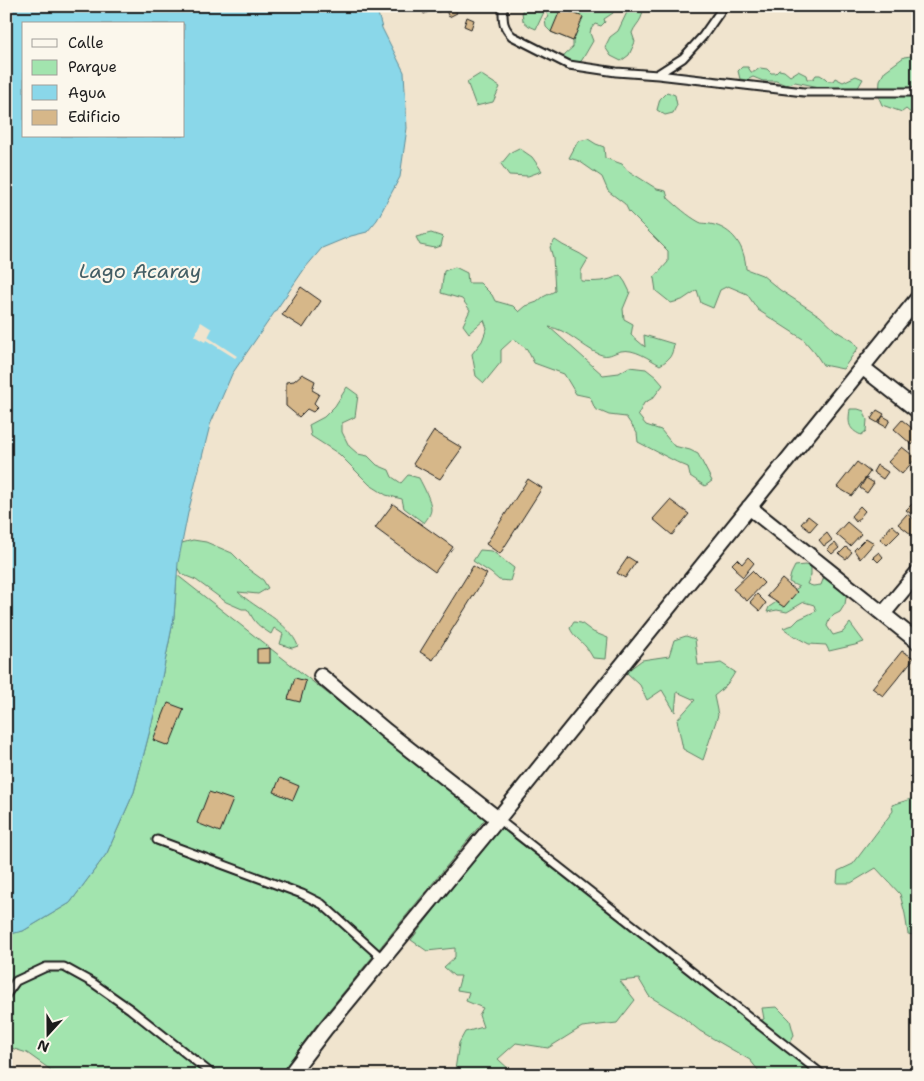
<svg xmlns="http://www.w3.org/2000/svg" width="924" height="1081" font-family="'Shantell Sans',sans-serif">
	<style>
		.green { fill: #a2e4ae; stroke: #5f8065 }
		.water { fill: #8ad7e9; stroke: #5e8c97; fill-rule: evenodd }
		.pier { fill: #f0e4ce }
		.building { fill: #d6b789; stroke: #1c1c1c }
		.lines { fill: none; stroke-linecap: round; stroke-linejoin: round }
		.lane-casing { stroke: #1c1c1c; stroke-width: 11 }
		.street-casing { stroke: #1c1c1c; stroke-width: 18 }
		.lane { stroke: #fbf7ec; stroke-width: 7 }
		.street { stroke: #fbf7ec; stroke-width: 14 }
		.labels { text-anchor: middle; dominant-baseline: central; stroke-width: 4.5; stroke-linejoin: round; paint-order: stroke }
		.water-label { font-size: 20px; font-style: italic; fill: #425d64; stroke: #fbf7ec }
	</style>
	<rect width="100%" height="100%" fill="#f0e4ce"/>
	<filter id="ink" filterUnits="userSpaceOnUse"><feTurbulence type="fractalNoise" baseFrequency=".02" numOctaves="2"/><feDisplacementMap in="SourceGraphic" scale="10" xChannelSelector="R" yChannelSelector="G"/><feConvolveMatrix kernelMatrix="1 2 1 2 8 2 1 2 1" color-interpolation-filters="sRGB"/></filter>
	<g filter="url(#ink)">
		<path class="green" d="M524,6H597L601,8L603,6H613V13L604,19L605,22L601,26L595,24L591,29L590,33L593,41L582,60L575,66L561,61L565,54L573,47V41L551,32L546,27L545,19L549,17L545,11L543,14L536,29L529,26L523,21L522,11Z
			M630,6H645C642,10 643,14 641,18C639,23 634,27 632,33L635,42L629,55L621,61L611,56L605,47L610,37L618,31Z
			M918,55V119L906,109L902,112L882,105L879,98L880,80L885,71L904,57Z
			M742,67H748L751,72H754L760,68L767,69L771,73H776L779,70L784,71L790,76L798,71L806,75L807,79H813L816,75H820L825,78L828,81H833L835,78L843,82L856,76L863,79L856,91L844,87L834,90L795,82L786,85L776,81H763L753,77L747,80L740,79L738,71Z
			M480,74L500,87L493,102L476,106L467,82Z
			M667,92L675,95L677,105L673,113L665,115L657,110L660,99Z
			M588,139L596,144L604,147L605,158L622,164L627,170L657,189L666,191L668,198C677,206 688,216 699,222C702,224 706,223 710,224C733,228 745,247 746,269L762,275L780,290L820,316L836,331L853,341L858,348L843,369L823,365L815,353L803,339L758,310L747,294L728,286L720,290L713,308L701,303L697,290L682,300L671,303L656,291L654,278L668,262V251L629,212L625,204L608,191L602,177L579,161L569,158L578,141Z
			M519,148L532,157L542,171L528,176L509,175L501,164L511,152Z
			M431,233L443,237L441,246L435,248L420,245L416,237Z
			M555,240C565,248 578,251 588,259L581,271V281C595,282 607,282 620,275L625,282L630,292L623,309L624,319L633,324L631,335L645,347L644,335L674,344C672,356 670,359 660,365C649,359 634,348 621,351C612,353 609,358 599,354C582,347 567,329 549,327L603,375L619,373L629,367L646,369L656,377L663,385L653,398L644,403L638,415L646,425L661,430L674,446L690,450L698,454L712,481L705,486L690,476L688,467C680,464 673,460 665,456C656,451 647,447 638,442L637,433L626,417L609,415L595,409L590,397L576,394L564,374L534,363L527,349L513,339L501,350V362L484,383L476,376L472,354L482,341L487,328L484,320L469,333L463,325L470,310L462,299L441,293L444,271L455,267L467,273L468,283H480L492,295L495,301L513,306L519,312L526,306L537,302L543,297L555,291L553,258L550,247Z
			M347,387L358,395L355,417L342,423V432L349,446L358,454L368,456L377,465L389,470L392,477L401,483L408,475L419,478C423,486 431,500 431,509C431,514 427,519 424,523L404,508L402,499L386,495L370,485L339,454L311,436L309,425L324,417L335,406Z
			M850,409H858L864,411L867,420L866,431L861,435C848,429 848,423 850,409Z
			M193,540L206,542L232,553L248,569L263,580L268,588L258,594L238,592C256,609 289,622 298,646L292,648L280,644L283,634L274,628L271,634C265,630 258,626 254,620C251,616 250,612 247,609H242L226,602L196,580L181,574L174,562L178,544Z
			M480,550L492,551L514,568L510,581L499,580L491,573L473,561Z
			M805,565L811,567V575L807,584L813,586L821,585L824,577L829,575L847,592L845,604L840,612L834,615L829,620L827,626L833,635L843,632L850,623L864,642L855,645L829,651L826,645L809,644L794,636L783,628L793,625L799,619L816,611L814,605L804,602L787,612L777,610L767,612L769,607L799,587L789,582L791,574L795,566Z
			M177,575L486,818L315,1027L280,1075H58L27,1053L8,1047L6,1049V935L23,931L70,903L107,853L134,792L156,707L174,617Z
			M574,622L581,623L593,632L608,638L606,659L593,658C591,654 588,650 586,647C580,640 573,636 570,628Z
			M686,636L695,639L698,665L715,664L721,663L735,672C730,682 723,689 714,696L718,715L703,760L683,749L677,720L695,700L677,692L675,712L662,690L647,700L640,685L626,672L642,660L669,656L674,640Z
			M918,792V936L908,934L905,914L900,894L876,868L851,883H837L838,871L853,864L893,811L892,805L911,799Z
			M499,826L772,1038L759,1021L764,1019L762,1008L777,1007L790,1020L794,1035L789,1043L776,1040L819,1075H762L750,1060L700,1031L680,1015L649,996L639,979L620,981L635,1000L617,1023L582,1027L548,1048L516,1043L498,1059L511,1071L513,1075H458L455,1070L459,1043L465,1032L483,1027L479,1015L483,1008L466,1001L469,992L457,990L461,976H454L444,967L455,957V948L427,951L411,940Z"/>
		<path class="water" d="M6,6H376L382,28L404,72L407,128L400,177L377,220L367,232L351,236L322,248L305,268L232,374L210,425L188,513L178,563L174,617L156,707L134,792L107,853L70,903L23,931L6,935ZM24,24H184V136H24Z"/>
		<path class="pier" d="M201,322L212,329L208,337L237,356L235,358L206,340L205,342L194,336Z"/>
		<path class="building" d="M419,6H430L432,10L424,14Z
			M432,6H453L457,13L449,17L445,9L438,12L437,10L435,11Z
			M561,8L583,17L573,41L551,32Z
			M467,17L474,20L471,29L464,26Z
			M301,287L321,301L303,328L282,315Z
			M302,374L315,381L312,390L319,394L314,403L318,407L313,412L307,409L299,417L286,406V382L294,381Z
			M877,410L884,414L878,423L871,419Z
			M883,416L890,420L886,427L879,423Z
			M902,420L918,433V438L912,445L894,429Z
			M434,431L462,448L440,479L413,464Z
			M902,447L916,458L902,474L888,462Z
			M857,462L870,472L852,496L837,487Z
			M877,465L888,472L883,479L873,472Z
			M866,478L874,483L867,493L860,488Z
			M528,479L542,488L500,554L486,544Z
			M670,500L689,514L672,535L653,519Z
			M914,502L918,505V519L906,510Z
			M393,504L453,547L435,572L375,528Z
			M860,506L865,511L856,522L851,516Z
			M907,514L918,522V536L916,538L898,524Z
			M808,516L817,523L810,531L801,524Z
			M847,522L861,534L850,546L836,534Z
			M892,525L900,532L887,545L880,539Z
			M827,533L832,540L824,546L819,540Z
			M866,538L874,543L860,559L854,550Z
			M835,543L839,548L832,554L827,549Z
			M846,547L852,552L846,559L839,554Z
			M879,552L883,557L878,562L873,557Z
			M628,557L636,562L625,578L617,573Z
			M748,557L754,563L743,577L736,571L737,569L732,564L737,559L742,564Z
			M473,566L487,574L433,660L420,652Z
			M752,571L764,583L747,601L733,589Z
			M782,579L797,592L784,607L767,596Z
			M757,594L766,603L760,611L750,602Z
			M270,648V663H257V649Z
			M902,651L914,658L883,696L872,688Z
			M295,678L306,681L300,702L288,699Z
			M918,685V700L911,693Z
			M168,703L184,709L169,746L153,740Z
			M280,778L299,786L293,800L274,792Z
			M209,792L233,800L220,832L197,823Z"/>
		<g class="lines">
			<defs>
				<path id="lane" d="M503,6C503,20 502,26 512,36L569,65L616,72L658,75L804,92H918
					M658,74L683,58L703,36L724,6
					M498,819L823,1075
					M157,840L302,894L322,904L383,959
					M6,995L16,981L46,967H64L93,983L130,1009L213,1075"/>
				<path id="street" d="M862,367L918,411
					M749,507L918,642
					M883,614L918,572
					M321,676L386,731L498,819
					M290,1075L325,1029L498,819L918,298"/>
			</defs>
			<use href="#lane" class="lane-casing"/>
			<use href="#street" class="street-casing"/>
			<use href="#lane" class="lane"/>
			<use href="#street" class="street"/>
		</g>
	</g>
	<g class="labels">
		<g class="water-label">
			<text x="140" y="271">Lago Acaray</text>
		</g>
	</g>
	<rect width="924" height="1081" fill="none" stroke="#fbf7ec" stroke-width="25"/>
	<rect x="12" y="12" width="899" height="1056" fill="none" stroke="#1c1c1c" stroke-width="2" filter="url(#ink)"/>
	<rect x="22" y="22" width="162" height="115" fill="#fbf7ec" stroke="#a29f99"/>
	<rect x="32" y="39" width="25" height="8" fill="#fbf7ec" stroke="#a29f99"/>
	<text x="68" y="48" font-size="15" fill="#1c1c1c">Calle</text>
	<rect x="32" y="60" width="25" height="15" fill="#a2e4ae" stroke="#a29f99"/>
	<text x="68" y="72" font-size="15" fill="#1c1c1c">Parque</text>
	<rect x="32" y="85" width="25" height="15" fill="#8ad7e9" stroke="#a29f99"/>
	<text x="68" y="98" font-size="15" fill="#1c1c1c">Agua</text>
	<rect x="32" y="110" width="25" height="15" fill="#d6b789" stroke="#a29f99"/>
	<text x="68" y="122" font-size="15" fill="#1c1c1c">Edificio</text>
	<g transform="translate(48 1034) rotate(201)" stroke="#fbf7ec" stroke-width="4" paint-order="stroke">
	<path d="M0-4L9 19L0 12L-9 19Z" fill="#1c1c1c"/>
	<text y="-8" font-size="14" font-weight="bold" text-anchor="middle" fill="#1c1c1c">N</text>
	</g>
</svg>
